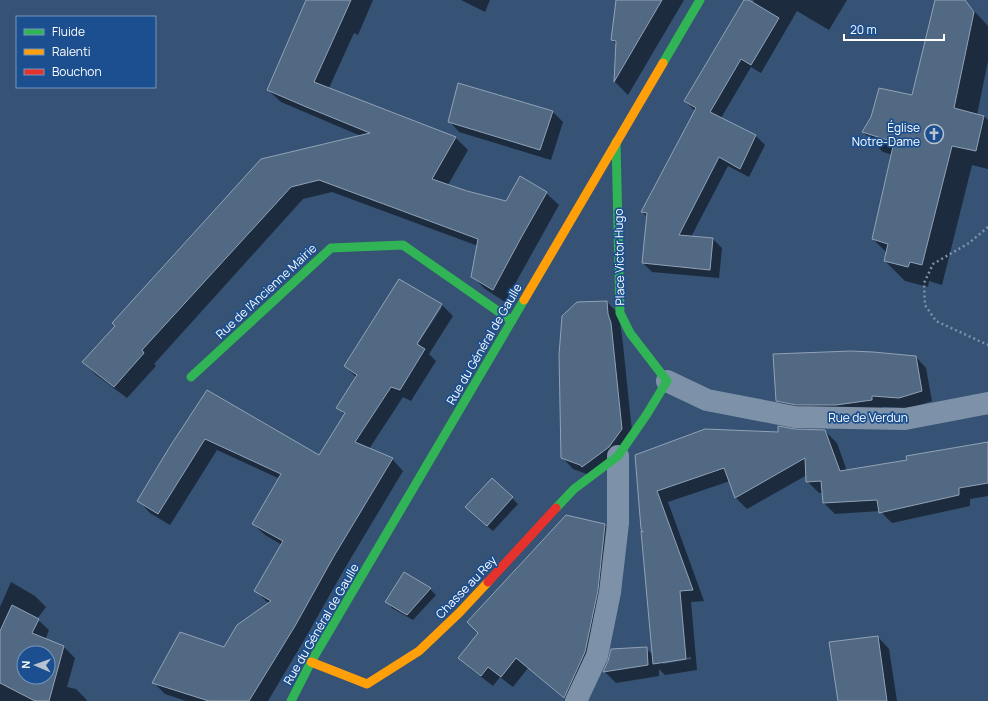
<svg xmlns="http://www.w3.org/2000/svg" width="988" height="701" font-family="Manrope,sans-serif">
	<style>
		.shadow { fill: #0007; fill-rule: evenodd }
		.building { fill: #526984; stroke: #92a2b6; fill-rule: evenodd }
		.lines { fill: none; stroke-linecap: round; stroke-linejoin: round }
		.path { stroke: #7d92a8; stroke-width: 2.5; stroke-dasharray: 2 3; stroke-linecap: butt }
		.street { stroke: #7d92a8; stroke-width: 22 }
		.fast { stroke: #30b455; stroke-width: 9 }
		.slow { stroke: #ff9f0a; stroke-width: 9 }
		.jam { stroke: #e5322d; stroke-width: 9 }
		.labels { text-anchor: middle; dominant-baseline: central; stroke-width: 3.5; stroke-linejoin: round; paint-order: stroke }
		.poi-label { font-size: 12px; fill: #fff; stroke: #1b4f8f; text-anchor: end }
		.street-label { font-size: 12px; fill: #fff; stroke: #1b4f8f }
	</style>
	<rect width="100%" height="100%" fill="#365274"/>
	<path class="shadow" d="M307,0H373L358,35L354,33L329,88L455,137L468,150L448,185L507,203L546,193L559,205L505,302L485,289L472,276L478,246L332,192L303,199L154,364L156,366L127,398L95,374L83,362L116,326L262,160L361,136L281,102L268,90Z
		M461,0H490L485,12Z
		M617,0H684L628,95L615,82L616,44L612,40Z
		M745,0H747L752,3L754,0H847L829,30L797,11L761,73L751,67L721,118L756,136L765,145L749,177L728,166L691,237L713,239L722,248L719,278L652,272L643,263L648,218L642,212L695,111L685,101Z
		M941,0H964L988,26V61L977,115L984,116L988,120V169L972,165L942,285L929,281L928,287L905,281L885,261L887,253L873,239L893,155L883,152L863,132L912,96Z
		M459,84L553,112L563,122L551,160L459,132L449,121Z
		M399,281L442,305L453,316L429,354L436,361L411,401L403,397L369,449L392,459L403,471L345,568L306,637L268,701H186L165,694L154,683L224,648L269,604L255,590L282,545L265,535L253,524L280,479L217,450L170,525L150,513L139,501L207,391L319,456L345,415L338,408L357,378L345,366ZM439,307H442L415,348L414,347Z
		M607,302L618,313L622,335L633,441L592,476L573,469L562,457Z
		M916,357L926,368L932,401L910,408L883,407L882,411H788L777,400Z
		M795,430L825,431L837,443L847,471L908,461L988,443V496L970,499V506L892,523L880,511L835,514L824,503L823,493H819L807,481V475L747,509L736,498L730,481L668,502L704,601L691,602L697,670L665,675L659,669V676L616,683L605,672L609,661L646,648L653,655L646,533L636,456ZM691,657V659L663,664V662Z
		M512,498L518,504L493,531L472,513Z
		M605,525L616,536L579,701H567L528,668L513,687L500,677L493,686L471,669L460,658Z
		M404,573L430,589L436,595L413,620L392,608L387,602Z
		M11,582L35,596L46,607L37,619L49,630L45,640L64,647L75,658L67,687L76,689L87,700L86,701H0V607ZM24,653H48V677H24Z
		M878,637L889,649L897,701H839Z"/>
	<path class="building" d="M306,0H351L314,82L456,137L432,179L467,191L506,201L520,176L547,192L522,236L493,290L471,277L478,239L319,180L291,187L142,350L144,353L114,387L82,362L115,326L112,323L261,159L370,133L304,106L267,90Z
		M616,0H662L614,82L616,41L611,40Z
		M744,0H749L779,18L751,65L741,59L710,112L756,135L740,169L719,157L679,235L713,238L710,270L642,263L647,213L641,212L696,108L684,101Z
		M935,0H965L974,12L954,108L984,116L976,151L952,146L922,265L910,262L908,267L884,261L888,244L872,239L894,142L862,132L871,117L879,88L912,95Z
		M458,83L553,111L540,150L448,122Z
		M399,279L442,304L417,344L425,349L400,390L391,387L355,442L393,458L334,556L295,626L249,701H209L152,683L180,632L224,647L237,625L271,601L254,591L283,541L252,524L281,474L205,439L158,514L137,501L169,448L207,390L319,455L345,413L336,408L357,375L344,366Z
		M607,301L608,314L611,323L622,429L609,447L582,467L580,465L561,458L559,355L562,316L577,302Z
		M851,351L873,352L916,356L922,391L899,398L872,396V400L836,405H796L776,401L773,354Z
		M778,426L795,429L825,430L840,471L907,460L906,456L988,442V483L959,488V495L879,513L877,500L823,503L821,481L806,482L805,458L735,498L724,468L657,491L693,590L680,591L686,659L653,664L641,531L643,532L641,529L635,455L705,429L778,432Z
		M492,478L513,497L487,526L465,507Z
		M566,515L605,524L598,590L585,652L564,698L516,658L501,677L488,667L481,676L458,658L478,633L467,622Z
		M404,572L431,588L407,615L385,602Z
		M12,605L39,619L32,633L64,646L49,701H35L0,683V631ZM24,653H48V677H24Z
		M878,636L887,701H838L829,642Z
		M647,647L648,665L603,672L608,661L611,649Z"/>
	<g class="lines">
		<path class="path" d="M988,227L969,243L933,264L924,283L925,305L936,321L988,345"/>
		<path class="street" d="M667,381L707,400L795,417L905,419L988,403
			M576,701L597,656L610,592L618,523V456"/>
		<path class="fast" d="M663,63L700,0
			M191,377L331,248L403,245L512,321
			M556,508L574,489L618,456L647,414L667,381L630,333L620,313L616,142
			M291,701L311,662L524,300"/>
		<path class="slow" d="M524,300L663,63
			M311,662L367,684L419,651L459,613L488,582"/>
		<path class="jam" d="M488,582L556,508"/>
	</g>
	<defs>
		<symbol id="church-ring" viewBox="-11 -11 22 22"><circle r="9.5" fill="#1b4f8f" stroke="#b9c2ce" stroke-width="1.5"/><path d="M-1.2-6h2.4v3.5h3.3v2.4h-3.3V6h-2.4V-.1h-3.3v-2.4h3.3Z" fill="#b9c2ce"/></symbol>
	</defs>
	<g fill-rule="evenodd">
		<use href="#church-ring" x="923" y="123" width="22" height="22"/>
	</g>
	<g class="labels">
		<g class="poi-label">
			<text x="920" y="127">Église<tspan x="920" dy="14">Notre-Dame</tspan></text>
		</g>
		<g class="street-label">
			<text transform="translate(619 257) rotate(-91)">Place Victor Hugo</text>
			<text transform="translate(266 291) rotate(-43)">Rue de l'Ancienne Mairie</text>
			<text transform="translate(484 344) rotate(-60)">Rue du Général de Gaulle</text>
			<text x="868" y="417">Rue de Verdun</text>
			<text transform="translate(466 587) rotate(-46)">Chasse au Rey</text>
			<text transform="translate(321 624) rotate(-60)">Rue du Général de Gaulle</text>
		</g>
	</g>
	<rect x="16" y="16" width="140" height="72" fill="#1b4f8f" stroke="#7695bc"/>
	<rect x="24" y="29" width="20" height="6" fill="#30b455" stroke="#7695bc"/>
	<text x="52" y="36" font-size="12" fill="#ffffff">Fluide</text>
	<rect x="24" y="49" width="20" height="6" fill="#ff9f0a" stroke="#7695bc"/>
	<text x="52" y="56" font-size="12" fill="#ffffff">Ralenti</text>
	<rect x="24" y="69" width="20" height="6" fill="#e5322d" stroke="#7695bc"/>
	<text x="52" y="76" font-size="12" fill="#ffffff">Bouchon</text>
	<g transform="translate(36 665) rotate(272)"><circle r="19" fill="#1b4f8f" stroke="#7695bc"/>
	<path d="M0-3L7 15L0 10L-7 15Z" fill="#b9c2ce"/>
	<text y="-6" font-size="11" font-weight="bold" text-anchor="middle" fill="#ffffff">N</text>
	</g>
	<path d="M844 34v6h100v-6" fill="none" stroke="#ffffff" stroke-width="2"/>
	<text x="850" y="34" font-size="12" fill="#ffffff" stroke="#1b4f8f" stroke-width="3" paint-order="stroke">20 m</text>
</svg>
